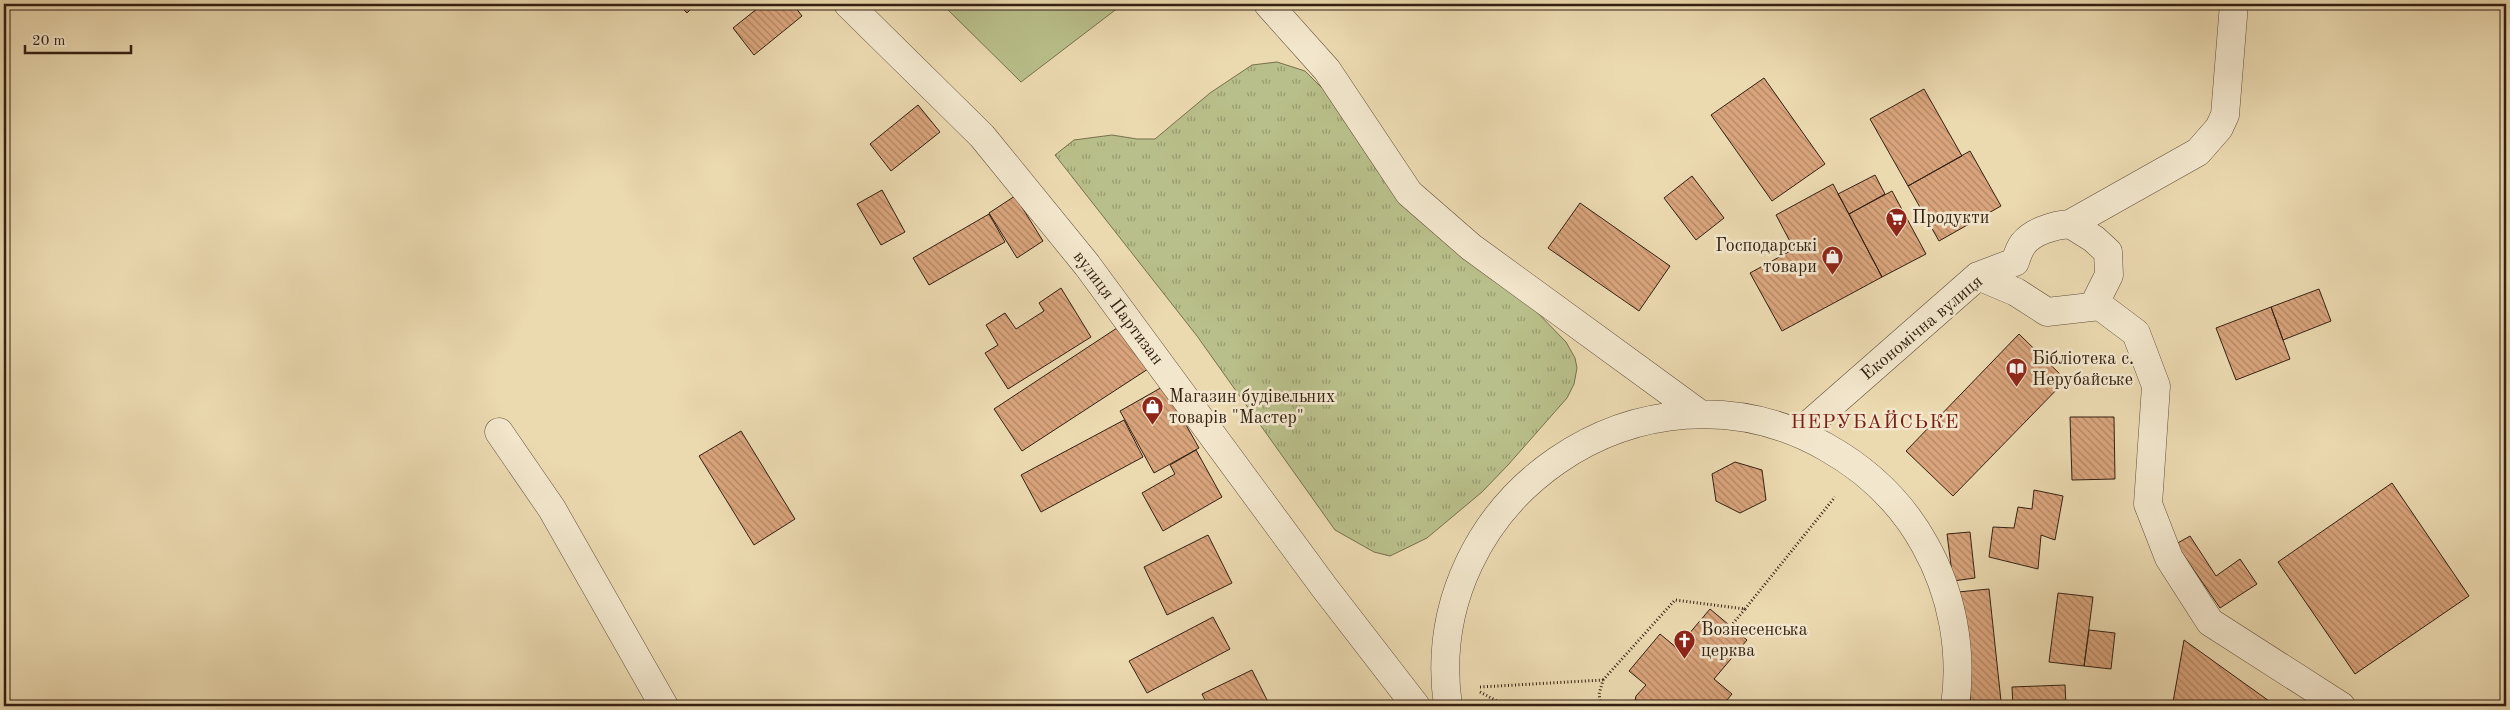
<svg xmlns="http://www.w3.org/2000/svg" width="2510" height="710" font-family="'Old Standard TT',serif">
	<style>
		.park { fill: url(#park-tufts); stroke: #76704e }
		.pitch { fill: #b9bf8a; stroke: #76704e }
		.building { fill: url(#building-back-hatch); stroke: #332012 }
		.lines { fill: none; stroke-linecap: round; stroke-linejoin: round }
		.minor-casing { stroke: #614e3a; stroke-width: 29 }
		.path { stroke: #332012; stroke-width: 3; stroke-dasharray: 1 2.5; stroke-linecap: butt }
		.minor { stroke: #f2e6cc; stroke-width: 28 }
		.labels { text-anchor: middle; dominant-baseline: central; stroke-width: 5; stroke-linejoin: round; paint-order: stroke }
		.poi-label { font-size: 18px; fill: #332012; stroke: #f2e6cc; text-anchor: start }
		.street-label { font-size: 18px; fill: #332012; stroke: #f2e6cc }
		.quarter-label { font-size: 20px; letter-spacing: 1px; fill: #7a1f14; stroke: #f2e6cc }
	</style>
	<defs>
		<pattern id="park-tufts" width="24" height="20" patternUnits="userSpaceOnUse" patternTransform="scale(1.25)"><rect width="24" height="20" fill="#b9bf8a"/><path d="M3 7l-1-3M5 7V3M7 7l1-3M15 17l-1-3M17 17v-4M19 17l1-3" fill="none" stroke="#979b6f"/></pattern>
		<pattern id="building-back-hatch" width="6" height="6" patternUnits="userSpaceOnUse" patternTransform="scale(1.25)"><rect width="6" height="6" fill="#d9a47c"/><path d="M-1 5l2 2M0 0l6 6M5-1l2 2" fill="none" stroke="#b18564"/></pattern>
	</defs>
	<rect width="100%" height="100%" fill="#ebd9b0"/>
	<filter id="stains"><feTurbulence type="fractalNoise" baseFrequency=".004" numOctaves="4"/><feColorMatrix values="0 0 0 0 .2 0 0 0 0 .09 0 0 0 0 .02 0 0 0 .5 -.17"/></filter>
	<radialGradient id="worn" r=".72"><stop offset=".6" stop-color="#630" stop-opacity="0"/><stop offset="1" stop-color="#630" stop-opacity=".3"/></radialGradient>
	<path class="park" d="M1277,62L1305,71L1323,89L1379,173L1530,305L1566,342L1575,358L1577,368L1574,384L1567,398L1508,465L1482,492L1427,538L1390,556L1374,552L1335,530L1197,336L1055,155L1074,140L1112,135L1137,139H1155L1210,93L1252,65Z"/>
	<path class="pitch" d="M942,4H1123L1021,82Z"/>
	<path class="building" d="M678,4H696L687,13Z
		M763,4H793L802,16L754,55L733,28Z
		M1764,78L1825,164L1772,201L1711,115Z
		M1924,89L1962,156L1908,186L1870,119Z
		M918,105L940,132L891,171L870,144Z
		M1970,151L2001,206L1939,241L1908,186Z
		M1875,175L1885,194L1849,214L1838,194Z
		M1692,176L1724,218L1696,240L1664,198Z
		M1833,184L1882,277L1782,331L1750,273L1794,249L1776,215Z
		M882,190L905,232L881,245L857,204Z
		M1892,191L1926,254L1882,277L1849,214Z
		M1015,196L1043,241L1017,258L989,213Z
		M1580,203L1670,266L1639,311L1548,248Z
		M989,214L1005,242L929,285L913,258Z
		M1061,288L1091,337L1008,389L985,353L998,345L986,325L1005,313L1016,329L1044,311L1039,303Z
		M2319,289L2331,321L2283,340L2271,307Z
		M2271,307L2290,359L2236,380L2216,328Z
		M1120,326L1148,369L1022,451L994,409Z
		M2019,334L2066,380L1953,496L1906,451Z
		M1164,386L1199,448L1154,473L1120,411Z
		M2070,417H2114L2115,479L2072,480Z
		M1124,420L1143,457L1041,512L1021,475Z
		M741,431L795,519L754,545L699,456Z
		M1196,450L1222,497L1163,531L1142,493L1175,474L1170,465Z
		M1735,462L1762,470L1766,500L1740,513L1716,501L1712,474Z
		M2392,483L2469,596L2355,674L2278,562Z
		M2034,490L2063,496L2055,540L2041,535L2038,569L1989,557L1993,527L2014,528L2018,507L2032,509Z
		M1970,532L1975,578L1953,581L1947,534Z
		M1208,535L1232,583L1167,615L1144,567Z
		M2190,536L2216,576L2240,559L2257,584L2220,608L2176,544Z
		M1989,589L2001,701L1971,705L1958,592Z
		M2058,593L2093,597L2084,666L2049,662Z
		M1710,609L1747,640L1714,679L1732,694L1722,706H1634L1636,696L1646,685L1629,671L1660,634L1677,648Z
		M1213,617L1230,649L1147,693L1129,661Z
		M2089,630L2115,633L2111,669L2084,666Z
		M2184,640L2276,706H2179L2173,702Z
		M1252,670L1270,706H1208L1202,694Z
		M2065,685L2066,706H2013L2012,687Z"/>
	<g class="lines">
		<defs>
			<path id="minor" d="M848,4L982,136L1087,265L1324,587L1416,706
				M1268,4L1327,70L1409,193L1471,247L1700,414
				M2070,224L2094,239L2108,252L2109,275L2097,299L2100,306
				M1978,276L2016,292L2047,312L2100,306
				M2100,306L2136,333L2156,386L2148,504L2169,558L2210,622L2341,706
				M499,432L552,509L664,706
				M1799,433L1978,276L2015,262C2017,256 2020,248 2023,244C2033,231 2055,225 2070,224L2198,152L2219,128L2225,115L2234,4
				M1448,706C1418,499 1644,344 1826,447C1867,470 1902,503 1925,545C1952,593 1963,651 1955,706"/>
		</defs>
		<use href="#minor" class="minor-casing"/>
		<path class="path" d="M1745,609L1835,497
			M1603,680L1675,600L1745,609L1731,626
			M1480,687L1603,680L1599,694L1601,706
			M1480,692L1506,706
			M1592,706L1600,704"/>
		<use href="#minor" class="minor"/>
	</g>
	<defs>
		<symbol id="supermarket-pin" viewBox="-11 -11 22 30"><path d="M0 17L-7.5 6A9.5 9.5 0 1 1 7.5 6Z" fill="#8f2418" stroke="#f2e6cc"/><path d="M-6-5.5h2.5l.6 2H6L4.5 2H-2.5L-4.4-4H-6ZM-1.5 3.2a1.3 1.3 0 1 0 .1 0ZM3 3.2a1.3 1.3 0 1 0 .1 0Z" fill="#fff"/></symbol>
		<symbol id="shop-pin" viewBox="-11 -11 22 30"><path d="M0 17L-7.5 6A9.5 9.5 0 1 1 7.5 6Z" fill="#8f2418" stroke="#f2e6cc"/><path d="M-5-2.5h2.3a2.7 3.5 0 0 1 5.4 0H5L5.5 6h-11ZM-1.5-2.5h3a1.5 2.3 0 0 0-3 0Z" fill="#fff"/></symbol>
		<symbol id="library-pin" viewBox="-11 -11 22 30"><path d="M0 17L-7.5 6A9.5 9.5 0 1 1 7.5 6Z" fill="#8f2418" stroke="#f2e6cc"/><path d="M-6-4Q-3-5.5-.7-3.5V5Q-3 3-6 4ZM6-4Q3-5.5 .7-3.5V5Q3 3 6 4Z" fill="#fff"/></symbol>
		<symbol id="church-pin" viewBox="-11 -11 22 30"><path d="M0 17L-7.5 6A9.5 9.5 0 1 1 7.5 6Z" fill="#8f2418" stroke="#f2e6cc"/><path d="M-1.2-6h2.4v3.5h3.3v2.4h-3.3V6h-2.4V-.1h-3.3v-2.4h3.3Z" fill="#fff"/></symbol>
	</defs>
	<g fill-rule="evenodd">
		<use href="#supermarket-pin" x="1884" y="206" width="25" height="34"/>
		<use href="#shop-pin" x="1820" y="244" width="25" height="34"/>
		<use href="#library-pin" x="2004" y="356" width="25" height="34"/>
		<use href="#shop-pin" x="1140" y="394" width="25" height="34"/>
		<use href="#church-pin" x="1672" y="628" width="25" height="34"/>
	</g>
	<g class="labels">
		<g class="poi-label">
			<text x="1912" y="218">Продукти</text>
			<text x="1817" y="246" text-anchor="end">Господарські<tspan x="1817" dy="21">товари</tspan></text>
			<text x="2032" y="359">Бібліотека с.<tspan x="2032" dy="21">Нерубайське</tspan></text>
			<text x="1169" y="397">Магазин будівельних<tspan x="1169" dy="21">товарів "Мастер"</tspan></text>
			<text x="1701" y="630">Вознесенська<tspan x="1701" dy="21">церква</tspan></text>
		</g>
		<g class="street-label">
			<text transform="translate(1118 308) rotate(53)">вулиця Партизан</text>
			<text transform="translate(1922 328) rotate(-40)">Економічна вулиця</text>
		</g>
		<g class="quarter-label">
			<text x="1875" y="423">НЕРУБАЙСЬКЕ</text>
		</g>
	</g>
	<rect width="2510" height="710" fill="none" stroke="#ebd9b0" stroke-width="20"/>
	<rect x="5" y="5" width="2500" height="700" fill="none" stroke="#332012" stroke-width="2.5"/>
	<rect x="10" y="10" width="2490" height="690" fill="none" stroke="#332012"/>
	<path d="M25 45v8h106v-8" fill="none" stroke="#332012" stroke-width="2.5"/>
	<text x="32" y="45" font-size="15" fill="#332012" stroke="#f2e6cc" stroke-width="4" paint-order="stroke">20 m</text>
	<rect width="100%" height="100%" filter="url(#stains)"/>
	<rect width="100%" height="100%" fill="url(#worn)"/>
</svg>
